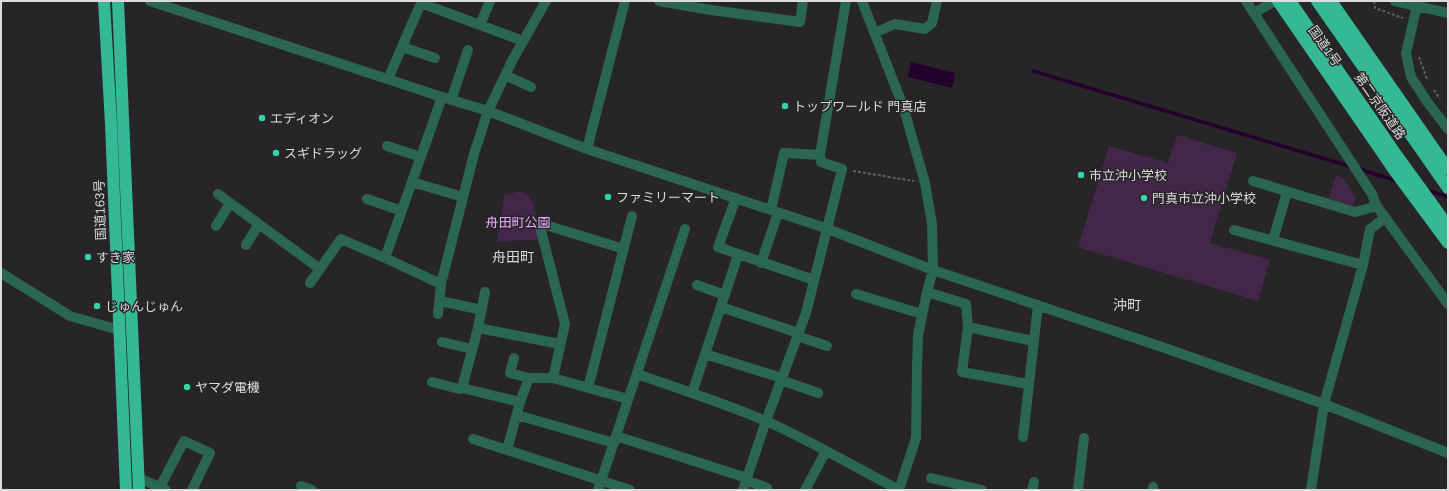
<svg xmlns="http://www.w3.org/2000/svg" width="1449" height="491" font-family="Arial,'Noto Sans JP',sans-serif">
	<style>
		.green { fill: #422749 }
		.water { fill: #24002d }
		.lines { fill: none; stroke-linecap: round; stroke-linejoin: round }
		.stream { stroke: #24002d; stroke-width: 3.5 }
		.path { stroke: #626063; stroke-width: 2; stroke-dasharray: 3 2; stroke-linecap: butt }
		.minor { stroke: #2a6653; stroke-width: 10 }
		.highway { stroke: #35b995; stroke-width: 12 }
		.poi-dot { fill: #31d4a9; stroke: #272528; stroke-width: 1.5 }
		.labels { text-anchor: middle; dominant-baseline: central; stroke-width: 3; stroke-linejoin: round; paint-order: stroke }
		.street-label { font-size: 13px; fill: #dddbdd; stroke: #272528 }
		.poi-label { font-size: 13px; fill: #dddbdd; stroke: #272528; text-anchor: start }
		.park-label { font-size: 13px; fill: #ebacfc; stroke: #272528 }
		.neighbourhood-label { font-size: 14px; fill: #dbd8dc; stroke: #272528 }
	</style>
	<rect width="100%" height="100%" fill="#272528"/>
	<path class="green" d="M1177,135L1237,153L1210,243L1270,260L1258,301L1078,247L1109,146L1168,163Z
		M1336,175L1343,178L1356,198L1353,206L1329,199Z
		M517,191L527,193L534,205L539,240L497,241L505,193L510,195Z"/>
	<path class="water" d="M911,62L955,73L952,88L908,77Z"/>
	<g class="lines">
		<path class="stream" d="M1033,71L1352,167
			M1359,169L1397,181
			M1426,190L1448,197"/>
		<path class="path" d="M1374,1L1375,8L1403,18
			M1419,57L1427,79
			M1434,90L1440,99
			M853,171L914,181"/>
		<path class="minor" d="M150,1L442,97L488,111L587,149L828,229L933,270L1162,347L1324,404L1448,453
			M659,1L711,10L800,22L803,1
			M862,1L903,106L925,183L932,224L933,270L927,292L918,335L917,367L916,438L899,490
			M1246,1L1372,194L1376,205L1448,304
			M1395,1L1448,13
			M1418,1L1406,53L1411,77L1428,103L1448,129
			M1254,13L1273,2
			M480,25L490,1
			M874,33L895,24L925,29L932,23L937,1
			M402,47L435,58
			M505,75L531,87
			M388,79L421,3L523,41
			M451,100L468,50
			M387,146L421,157
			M587,149L625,1
			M1253,181L1355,212L1370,208L1376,205
			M412,182L463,197
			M218,194L320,269
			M736,198L718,247L814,280
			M367,199L402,211
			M771,210L784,153L820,155L846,1
			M539,223L565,324L553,378
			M539,223L624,249
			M216,226L230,203
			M1234,230L1363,265
			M1273,240L1287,192
			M246,245L259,224
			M761,263L778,213
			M1,273L70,316L119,330
			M310,283L341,239L385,258
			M441,284L385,258L442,97
			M697,285L725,295
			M485,292L478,328L462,388L520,402
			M927,292L966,304L968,327L962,372L1028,384
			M856,294L922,314
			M440,301L482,310
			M721,307L798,333
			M438,314L441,284L474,154L488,111L513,59L546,1
			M968,327L1033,341
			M478,328L560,344
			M797,336L827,346
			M442,342L472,349
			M705,354L782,378
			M514,358L510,373L529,378
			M637,374C680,389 724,403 766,421C811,441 855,467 899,490
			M781,380L818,393
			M432,382L459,389L462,388
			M588,388L632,216
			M692,393L738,255
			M628,399L553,378H529L520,402L507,450L630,490
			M517,415L614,443
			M616,436L747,478
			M1023,437L1038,305
			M473,439L507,450
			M139,478L166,490
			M931,478L982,490
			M746,480L767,488
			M301,486L312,490
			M160,487L184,441L210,453L192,490
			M598,490L685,229
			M743,490L766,421L806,313L842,169L821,162L820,155
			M805,490L826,451
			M1032,490L1034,482
			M1078,490L1084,438
			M1153,490V487
			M1311,490L1324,404L1363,265L1370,229L1385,218"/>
		<path class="highway" d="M104,1L111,124L126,490
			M118,1L139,490
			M1278,1L1397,174L1448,243
			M1290,1L1395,153L1448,226
			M1317,1L1448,188
			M1331,1L1448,169"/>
	</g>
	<g class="poi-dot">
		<circle cx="785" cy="106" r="4"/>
		<circle cx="262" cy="118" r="4"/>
		<circle cx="276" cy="153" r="4"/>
		<circle cx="1081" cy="175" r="4"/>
		<circle cx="608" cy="197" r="4"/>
		<circle cx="1144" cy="198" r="4"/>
		<circle cx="88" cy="257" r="4"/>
		<circle cx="97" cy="306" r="4"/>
		<circle cx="187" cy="387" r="4"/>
	</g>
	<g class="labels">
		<g class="street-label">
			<text transform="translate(1325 46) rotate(55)">国道1号</text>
			<text transform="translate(1380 106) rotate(55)">第二京阪道路</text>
			<text transform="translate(100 210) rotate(-92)">国道163号</text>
		</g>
		<g class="poi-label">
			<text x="793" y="106">トップワールド 門真店</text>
			<text x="270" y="118">エディオン</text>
			<text x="284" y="153">スギドラッグ</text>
			<text x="1089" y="175">市立沖小学校</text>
			<text x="616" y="197">ファミリーマート</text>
			<text x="1152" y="198">門真市立沖小学校</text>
			<text x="96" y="257">すき家</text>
			<text x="105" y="306">じゅんじゅん</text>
			<text x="195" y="387">ヤマダ電機</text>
		</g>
		<g class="park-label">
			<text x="518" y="222">舟田町公園</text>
		</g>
		<g class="neighbourhood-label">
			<text x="513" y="257">舟田町</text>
			<text x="1127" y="305">沖町</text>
		</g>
	</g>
	<rect width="1449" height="491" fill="none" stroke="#dddbdd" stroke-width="4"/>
</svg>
